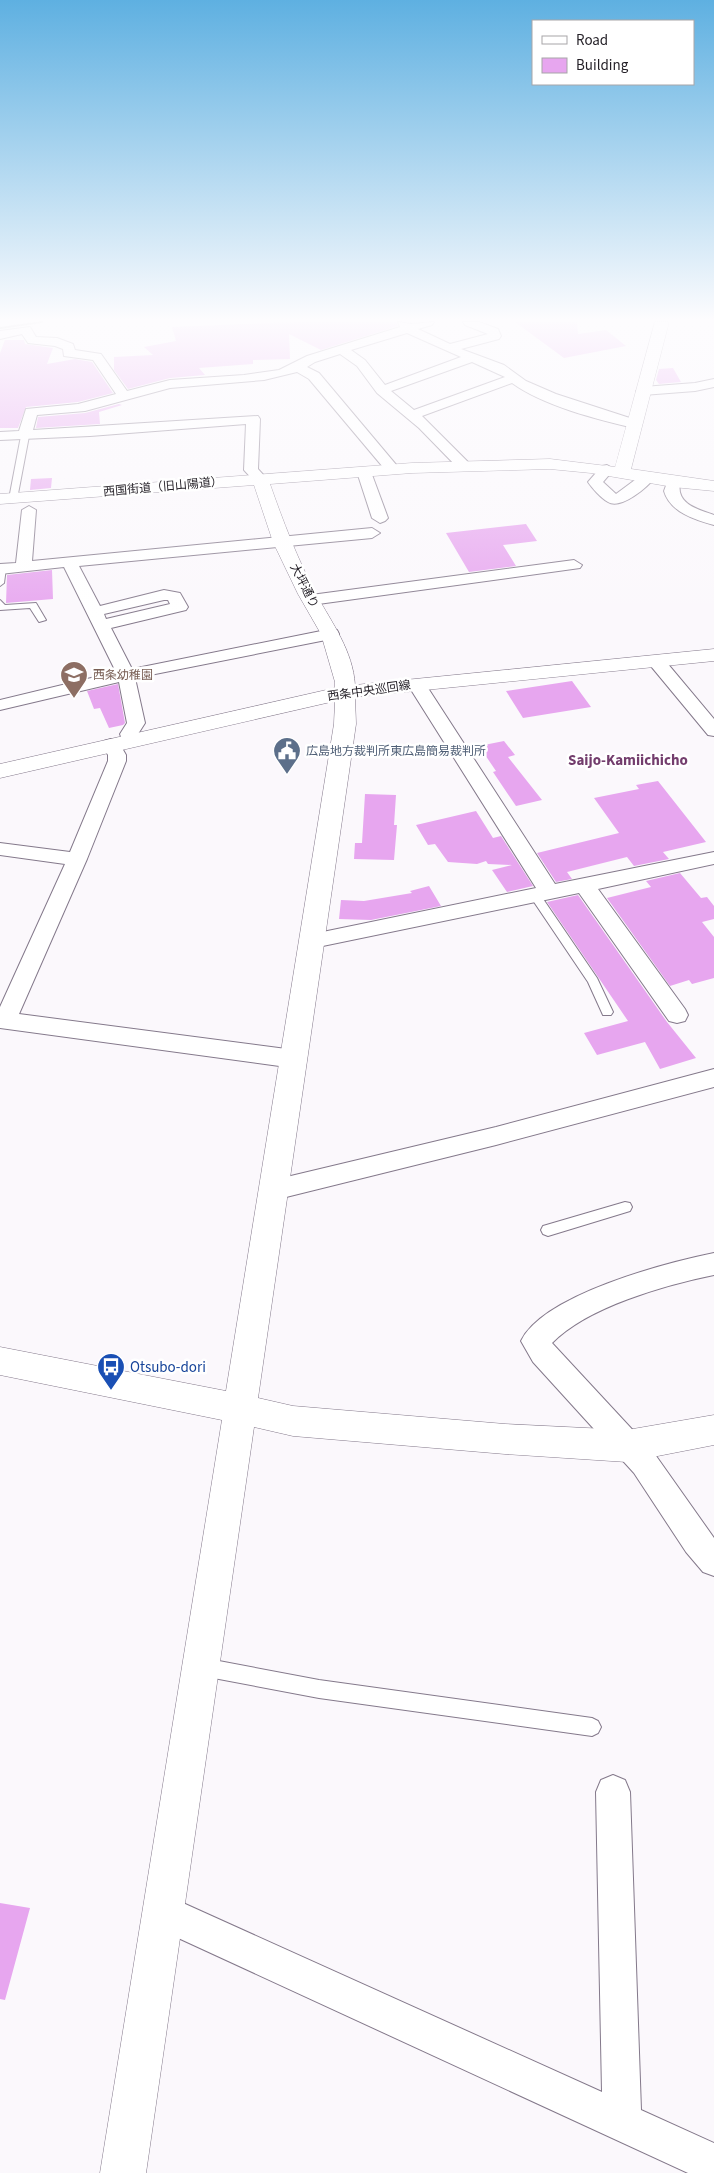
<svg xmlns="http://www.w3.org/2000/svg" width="714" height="2173" font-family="'Source Sans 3','Noto Sans JP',sans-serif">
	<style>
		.building { fill: #e7a6ef }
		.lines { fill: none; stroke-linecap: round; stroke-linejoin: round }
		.service-casing { stroke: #84798b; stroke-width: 2 }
		.minor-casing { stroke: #84798b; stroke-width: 2 }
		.tertiary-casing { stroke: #84798b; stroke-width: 1 }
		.service { fill: #fff; fill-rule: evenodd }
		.minor { fill: #fff; fill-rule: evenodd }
		.tertiary { fill: #fff; fill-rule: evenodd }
		.rail { stroke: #807c82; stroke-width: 2 }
		.labels { text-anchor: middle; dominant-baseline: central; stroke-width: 5; stroke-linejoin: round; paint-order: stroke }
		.far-street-label { font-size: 12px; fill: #231f26; stroke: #fff }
		.far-education-label { font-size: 12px; fill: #785e54; stroke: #fff; text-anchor: start }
		.far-service-label { font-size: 12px; fill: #4e5e75; stroke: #fff; text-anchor: start }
		.far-quarter-label { font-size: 15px; font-weight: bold; fill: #733d6d; stroke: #fff }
		.transit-label { font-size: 15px; fill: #164399; stroke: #fff; text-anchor: start }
	</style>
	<rect width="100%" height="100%" fill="#fbf8fc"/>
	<path class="building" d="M296,322H396L398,326L321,350L289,334L290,359L253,360V364L199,368L205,375L170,378L128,389L114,370V357L153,355L144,347L176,341L172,327Z
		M515,322H577L578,334L606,330L626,346L564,358Z
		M5,340H24L25,344L53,348L47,364L75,359L92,362L113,393L78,402L26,407L18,428H0V353Z
		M673,368L681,382L659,384L656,380L659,369Z
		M119,404L122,405L99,412L100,424L36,428L38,417L85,413Z
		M52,478L51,488L30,490L31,479Z
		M526,524L537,541L503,545L516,566L469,572L446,533Z
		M52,570L53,599L6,603L7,575Z
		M572,681L591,707L523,718L506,691Z
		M118,684L125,723L123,725L109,728L100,708L94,709L87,691Z
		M504,741L515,755L508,757L542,800L516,806L493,772L496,771L479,746Z
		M658,781L706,842L663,852L669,859L634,866L627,857L567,872L572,879L556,882L537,853L619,833L594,798L639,789L636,785Z
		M365,794L396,795L394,825H397L394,860L354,859L355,843H362Z
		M476,811L493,838L501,836L533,886L507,892L492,870L512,865L488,864L486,861L477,864L448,862L435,844L428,845L416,825Z
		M680,873L701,898L707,897L714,906V919L702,922L714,937V978L692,984L689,980L670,986L607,898L651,887L646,881Z
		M429,886L441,906L371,920L339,919L341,900L364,901L412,893L410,891Z
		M578,895L667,1022L696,1058L660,1069L645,1042L597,1055L584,1033L628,1021L547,902Z
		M0,1903L30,1908L5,2000L0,1999Z"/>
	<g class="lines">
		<defs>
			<path id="service" d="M25,434L29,436L17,499L13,501L9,499L21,436Z
				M0,566L6,568L4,583L0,586Z
				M0,600L5,605L36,603L46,620L39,622L30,608L0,610Z
				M535,892L539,893L597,978L613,1012L611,1015H603L588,982L530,896Z
				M625,1202L630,1203L632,1207L630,1211L548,1236L543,1234L541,1230L543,1226Z
				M203,1658L319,1680L592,1718L598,1721L601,1727L598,1733L592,1736L319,1698L203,1676L197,1673L194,1667L197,1661Z"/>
			<path id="minor" d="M398,322L411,324L434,322L432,325L418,329L450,344L488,334L465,325L463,322H479L498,329L501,336L499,339L461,349L504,365L526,381L556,394L639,421L641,424L634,428C596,419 544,406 512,383L422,416L469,463L471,466L464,470L459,469L419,428L377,393L357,366L340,354L315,362L307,367L319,373L398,467L400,470L398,473H388L309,379L297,372L264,380L170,388L85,411L37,415L33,430L258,416L260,419L258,469L267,479L260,483L255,482L244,470L246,424L90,436L0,440V432L19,431L26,409L78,404L116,394L93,360L64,356L63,349L55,346L28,343L22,334L0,339V331L30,327L36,337L57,338L73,344L75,350L101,354L127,391L170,380L244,375L279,370L307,356L400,327ZM407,333L461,357L385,385L365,360L351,350ZM472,362L505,377L414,410L391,391Z
				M714,379V387L695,391L643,395L636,391L643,387L695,383Z
				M607,465L614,469L603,482L616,494L643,474H653L655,477C648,487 621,510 608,502C601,498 592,488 588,482L602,466Z
				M364,468L371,472L388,518L385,521L380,523L372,518L357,472Z
				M673,479L680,483C676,504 697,509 714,515V525C695,520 670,512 664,491L668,480Z
				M29,506L36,510L32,561L372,528L380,533L372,538L79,566L100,606L164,590L180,593L188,607L186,610L111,628L132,669L331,629L337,630L339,634L337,638L331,639L135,678L145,723L138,734L140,741L138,745H124L120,734L127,723L119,682L0,710V700L116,672L64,567L0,574V564L16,563L22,510ZM164,600H168L170,604L106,619L104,614Z
				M574,560L582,565L580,568L311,605L303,600L311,595Z
				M656,656L662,657L714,719V736L708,735L650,665L647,661L650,657Z
				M417,680L423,681L426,685L555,884L714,852V864L598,889L685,1009L688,1015L685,1021L677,1023L669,1021L579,893L313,948L305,946L302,941L305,936L313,934L536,888L408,685L411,681Z
				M111,739L118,741L126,755V761L87,859L19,1014L294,1050L302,1053L306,1059L302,1065L294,1068L0,1028V1007L65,864L0,855V843L70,852L108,761V755L102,745L104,741Z
				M714,1069V1087L496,1145L274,1200L265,1197L261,1190L265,1183L274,1180L496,1127Z
				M714,1253V1275C665,1285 587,1307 552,1343L654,1453L714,1538V1576L703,1572L686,1552L634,1473L533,1362L521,1341C543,1295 665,1263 714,1253Z
				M613,1775L625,1780L630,1792L641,2110L714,2143V2173H688L150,1925L145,1912L150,1899L163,1894L602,2092L596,1792L601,1780Z"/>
			<path id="tertiary" d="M655,322H669L631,469L714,481V491L673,487L591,473L550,469L412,473L270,484C283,521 297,558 316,594C332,623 353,651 355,685L714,649V661L355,697L356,724L258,1398L293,1406L505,1424L627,1430L714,1415V1445L627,1462L505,1454L293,1436L254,1427L146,2173H100L222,1420L0,1375V1347L226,1391L334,724L335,701L0,778V764L335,688V682L321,634L298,594L273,542L254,485L0,504V494L412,463L550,459L615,467Z"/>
		</defs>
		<use href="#service" class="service-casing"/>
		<use href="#minor" class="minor-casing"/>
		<use href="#tertiary" class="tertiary-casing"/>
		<use href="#service" class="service"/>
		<use href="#minor" class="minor"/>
		<use href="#tertiary" class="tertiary"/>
		<path class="rail" d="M0,328L42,322"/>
	</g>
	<linearGradient id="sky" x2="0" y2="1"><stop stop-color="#5eb0e1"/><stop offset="0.51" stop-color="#fdfcfe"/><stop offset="1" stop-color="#fdfcfe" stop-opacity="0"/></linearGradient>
	<rect width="714" height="626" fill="url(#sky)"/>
	<defs>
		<symbol id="school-pin" viewBox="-11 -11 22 30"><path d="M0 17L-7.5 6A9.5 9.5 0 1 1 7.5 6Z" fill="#8d6e63" stroke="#fff"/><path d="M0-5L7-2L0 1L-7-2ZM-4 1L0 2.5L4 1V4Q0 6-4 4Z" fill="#fff"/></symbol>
		<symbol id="civic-pin" viewBox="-11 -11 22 30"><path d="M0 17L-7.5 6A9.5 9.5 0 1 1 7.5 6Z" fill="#5c6f8a" stroke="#fff"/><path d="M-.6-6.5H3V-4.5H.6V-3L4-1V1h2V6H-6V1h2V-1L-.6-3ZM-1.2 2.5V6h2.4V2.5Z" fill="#fff"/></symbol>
		<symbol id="bus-pin" viewBox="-11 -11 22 30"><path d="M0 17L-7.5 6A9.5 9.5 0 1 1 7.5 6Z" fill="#1a4fb4" stroke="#fff"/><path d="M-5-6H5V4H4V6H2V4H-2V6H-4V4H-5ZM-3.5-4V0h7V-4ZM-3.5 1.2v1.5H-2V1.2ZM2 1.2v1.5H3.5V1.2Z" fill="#fff"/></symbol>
	</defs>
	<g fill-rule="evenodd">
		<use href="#school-pin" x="58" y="659" width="32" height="43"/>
		<use href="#civic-pin" x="271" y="735" width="32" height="43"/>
		<use href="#bus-pin" x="95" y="1351" width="32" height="43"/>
	</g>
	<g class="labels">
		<g class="far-street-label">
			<text transform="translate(163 487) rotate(-5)">西国街道（旧山陽道）</text>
			<text transform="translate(304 586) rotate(63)">大坪通り</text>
			<text transform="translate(369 691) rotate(-8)">西条中央巡回線</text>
		</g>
		<g class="far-education-label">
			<text x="93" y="675">西条幼稚園</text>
		</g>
		<g class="far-service-label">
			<text x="306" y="751">広島地方裁判所東広島簡易裁判所</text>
		</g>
		<g class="far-quarter-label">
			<text x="628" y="760">Saijo-Kamiichicho</text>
		</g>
		<g class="transit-label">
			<text x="130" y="1367">Otsubo-dori</text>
		</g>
	</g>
	<rect x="532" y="20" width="162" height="65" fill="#ffffff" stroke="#a7a5a8"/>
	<rect x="542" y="36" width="25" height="8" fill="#ffffff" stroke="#a7a5a8"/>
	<text x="576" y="45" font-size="15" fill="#231f26">Road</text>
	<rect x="542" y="58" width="25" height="15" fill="#e7a6ef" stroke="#a7a5a8"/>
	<text x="576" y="70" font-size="15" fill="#231f26">Building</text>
</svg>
